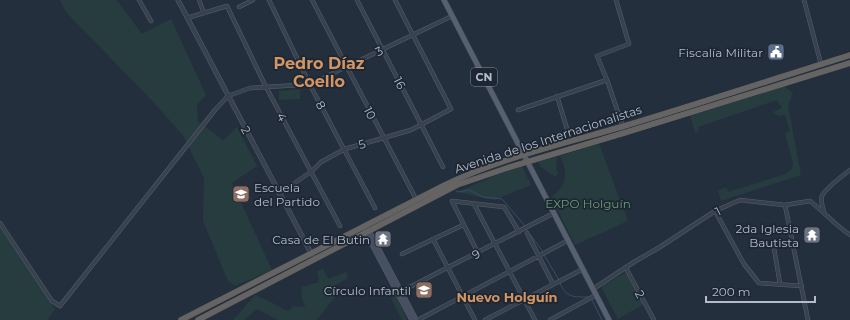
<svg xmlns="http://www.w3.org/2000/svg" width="850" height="320" font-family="Montserrat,sans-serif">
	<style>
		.green { fill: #263c3f }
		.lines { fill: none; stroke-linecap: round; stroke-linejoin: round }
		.stream { stroke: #394c67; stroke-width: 1 }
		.minor-casing { stroke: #565f6c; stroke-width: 4.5 }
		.tertiary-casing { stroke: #565f6c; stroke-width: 5 }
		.secondary-casing { stroke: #565f6c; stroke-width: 5.5 }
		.primary-casing { stroke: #414a57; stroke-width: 6 }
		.trunk-casing { stroke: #434c59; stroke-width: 6 }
		.minor { stroke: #38414e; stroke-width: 3.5 }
		.tertiary { stroke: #38414e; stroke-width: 4 }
		.secondary { stroke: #465061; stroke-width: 4.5 }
		.primary { stroke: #56606e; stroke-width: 5 }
		.trunk { stroke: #656462; stroke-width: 5.5 }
		.labels { text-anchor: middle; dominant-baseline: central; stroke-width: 3.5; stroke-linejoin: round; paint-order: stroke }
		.shield { fill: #1d2633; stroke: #878f9c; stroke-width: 1 }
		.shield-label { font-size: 11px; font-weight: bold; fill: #b4bcc9 }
		.street-label { font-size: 12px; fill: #b4bcc9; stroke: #1d2633 }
		.poi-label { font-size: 12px; fill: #b4bcc9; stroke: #1d2633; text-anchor: end }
		.park-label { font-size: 12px; fill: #6b9a76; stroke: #1d2633 }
		.neighbourhood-label { font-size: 13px; font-weight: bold; fill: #d59563; stroke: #1d2633 }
		.district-label { font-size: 16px; font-weight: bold; fill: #d59563; stroke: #1d2633 }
	</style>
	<rect width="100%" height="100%" fill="#242f3e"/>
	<path class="green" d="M60,0H117L142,34L171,19L206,95L197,105L198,121L223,140L237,127L257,166L232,183L272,270L235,286L228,281L203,221L204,178L184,137L157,106L66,12Z
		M784,86L793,93L788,106L801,175L721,201L718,191L724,188H727L728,192L785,174L792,169L793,164L785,133L790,131L785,115L779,116L773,112L782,108L777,100L698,127L699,131L695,132L690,116Z
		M300,89V99L279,100V91Z
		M599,144L628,221L575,245L551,197C568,184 568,174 560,156Z
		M557,157L556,169L558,173L556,177L541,167L538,162Z
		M522,166L531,185L494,200L457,192L497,175Z
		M0,227L55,309L47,320H0Z
		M323,269L328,279L346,272L348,278L336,285L341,294L333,299L317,320H278L257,309L244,320H233L255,295L267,300L287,311L291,309L293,306L305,307L301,296L302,287L319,282L317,271Z
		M626,272L644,304L618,319L601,287Z
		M393,295H396L407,320H402L391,298Z"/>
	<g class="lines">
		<path class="stream" d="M456,191L458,192L469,190L483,197L502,199L525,226
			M526,229L543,252
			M544,255L559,280
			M560,283C566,298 574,297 588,297
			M592,300L602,320"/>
		<defs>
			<path id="minor" d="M139,0L151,21
				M199,0L204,13
				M269,0L309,83L375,208
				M312,0L417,201
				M357,0L443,167
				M616,0L629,44L597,56L607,80L623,127
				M804,0L821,64
				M239,7L253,0
				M187,18L227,6L266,87L340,226
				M557,96L568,132
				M518,110L607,80
				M279,194L312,171L321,162L345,149L411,130L451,109L395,0
				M452,201L504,207L519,232
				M452,201L478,253
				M474,204L535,320
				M785,205L808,320
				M715,211L744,264L759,283L802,286
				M824,212C823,207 820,201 822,196C826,188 842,176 850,170
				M0,223L52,301L60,306L215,110L228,96L250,88L299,85L317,81L452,16
				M527,233L553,284
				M433,239L475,320
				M773,242L780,284
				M402,254L463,225
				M626,268L654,320
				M593,289L634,262L660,247L715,211L740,200L785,205L810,201C824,212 835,225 850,235
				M400,292L554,213
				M418,320L565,242
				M485,320L581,270
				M550,320L596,295"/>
			<path id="tertiary" d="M178,0L312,255"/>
			<path id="secondary" d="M365,226L369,231L416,320
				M365,229L366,233L412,320"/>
			<path id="primary" d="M444,0L609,320"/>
			<path id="trunk" d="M181,320L443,186C497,159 562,144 621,127C698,104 774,79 850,55
				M198,320L457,185L507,168L624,133L850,63"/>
		</defs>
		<use href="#minor" class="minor-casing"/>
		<use href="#tertiary" class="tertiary-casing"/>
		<use href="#secondary" class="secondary-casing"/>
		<use href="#primary" class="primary-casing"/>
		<use href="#trunk" class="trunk-casing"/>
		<use href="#minor" class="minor"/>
		<use href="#tertiary" class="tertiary"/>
		<use href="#secondary" class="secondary"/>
		<use href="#primary" class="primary"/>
		<use href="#trunk" class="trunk"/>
	</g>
	<defs>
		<symbol id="civic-square" viewBox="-11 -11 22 22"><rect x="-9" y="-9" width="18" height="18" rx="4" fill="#5c6f8a" stroke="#1d2633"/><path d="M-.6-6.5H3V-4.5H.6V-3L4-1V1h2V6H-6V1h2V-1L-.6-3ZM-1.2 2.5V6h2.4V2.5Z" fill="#fff"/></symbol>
		<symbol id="university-square" viewBox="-11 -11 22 22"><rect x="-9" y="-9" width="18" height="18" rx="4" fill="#8d6e63" stroke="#1d2633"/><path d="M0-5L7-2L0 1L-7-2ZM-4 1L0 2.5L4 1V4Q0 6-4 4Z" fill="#fff"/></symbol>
		<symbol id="temple-square" viewBox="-11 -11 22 22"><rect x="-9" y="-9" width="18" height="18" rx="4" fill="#6b7280" stroke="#1d2633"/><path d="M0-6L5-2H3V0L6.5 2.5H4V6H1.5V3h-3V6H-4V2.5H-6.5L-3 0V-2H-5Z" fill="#fff"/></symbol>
		<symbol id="school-square" viewBox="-11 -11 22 22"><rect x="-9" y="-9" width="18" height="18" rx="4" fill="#8d6e63" stroke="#1d2633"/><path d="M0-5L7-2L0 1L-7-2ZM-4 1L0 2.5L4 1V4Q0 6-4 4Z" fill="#fff"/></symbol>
	</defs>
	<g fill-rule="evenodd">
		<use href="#civic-square" x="766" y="42" width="20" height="20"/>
		<use href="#university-square" x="231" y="184" width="20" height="20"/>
		<use href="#temple-square" x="802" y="225" width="20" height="20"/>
		<use href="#temple-square" x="373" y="229" width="20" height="20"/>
		<use href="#school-square" x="414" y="280" width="20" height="20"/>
	</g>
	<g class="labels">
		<rect class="shield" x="471" y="68" width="26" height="18" rx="3"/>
		<g class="shield-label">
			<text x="484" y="77">CN</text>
		</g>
		<g class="street-label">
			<text transform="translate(379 51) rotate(-27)">3</text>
			<text transform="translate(400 83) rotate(63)">16</text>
			<text transform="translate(321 105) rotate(62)">8</text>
			<text transform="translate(370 113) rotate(62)">10</text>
			<text transform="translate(282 117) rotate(62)">4</text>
			<text transform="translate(246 130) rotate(62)">2</text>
			<text transform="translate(548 139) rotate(-18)">Avenida de los Internacionalistas</text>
			<text transform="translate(362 144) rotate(-17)">5</text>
			<text transform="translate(718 211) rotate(-27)">1</text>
			<text transform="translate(476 254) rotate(-27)">9</text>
			<text transform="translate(640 294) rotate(61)">2</text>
		</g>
		<g class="poi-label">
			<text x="763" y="52">Fiscalía Militar</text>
			<text x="254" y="187" text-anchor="start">Escuela<tspan x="254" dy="14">del Partido</tspan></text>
			<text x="799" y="228">2da Iglesia<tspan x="799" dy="14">Bautista</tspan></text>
			<text x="370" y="239">Casa de El Butin</text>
			<text x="411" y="290">Círculo Infantil</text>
		</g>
		<g class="park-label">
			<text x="588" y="203">EXPO Holguín</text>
		</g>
		<g class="neighbourhood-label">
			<text x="507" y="297">Nuevo Holguín</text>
		</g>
		<g class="district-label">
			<text x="319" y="63">Pedro Díaz<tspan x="319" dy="18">Coello</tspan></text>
		</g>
	</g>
	<path d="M706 296v6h109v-6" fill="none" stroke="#b4bcc9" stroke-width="2"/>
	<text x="712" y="296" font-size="12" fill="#b4bcc9" stroke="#1d2633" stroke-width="3" paint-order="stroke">200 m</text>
</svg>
